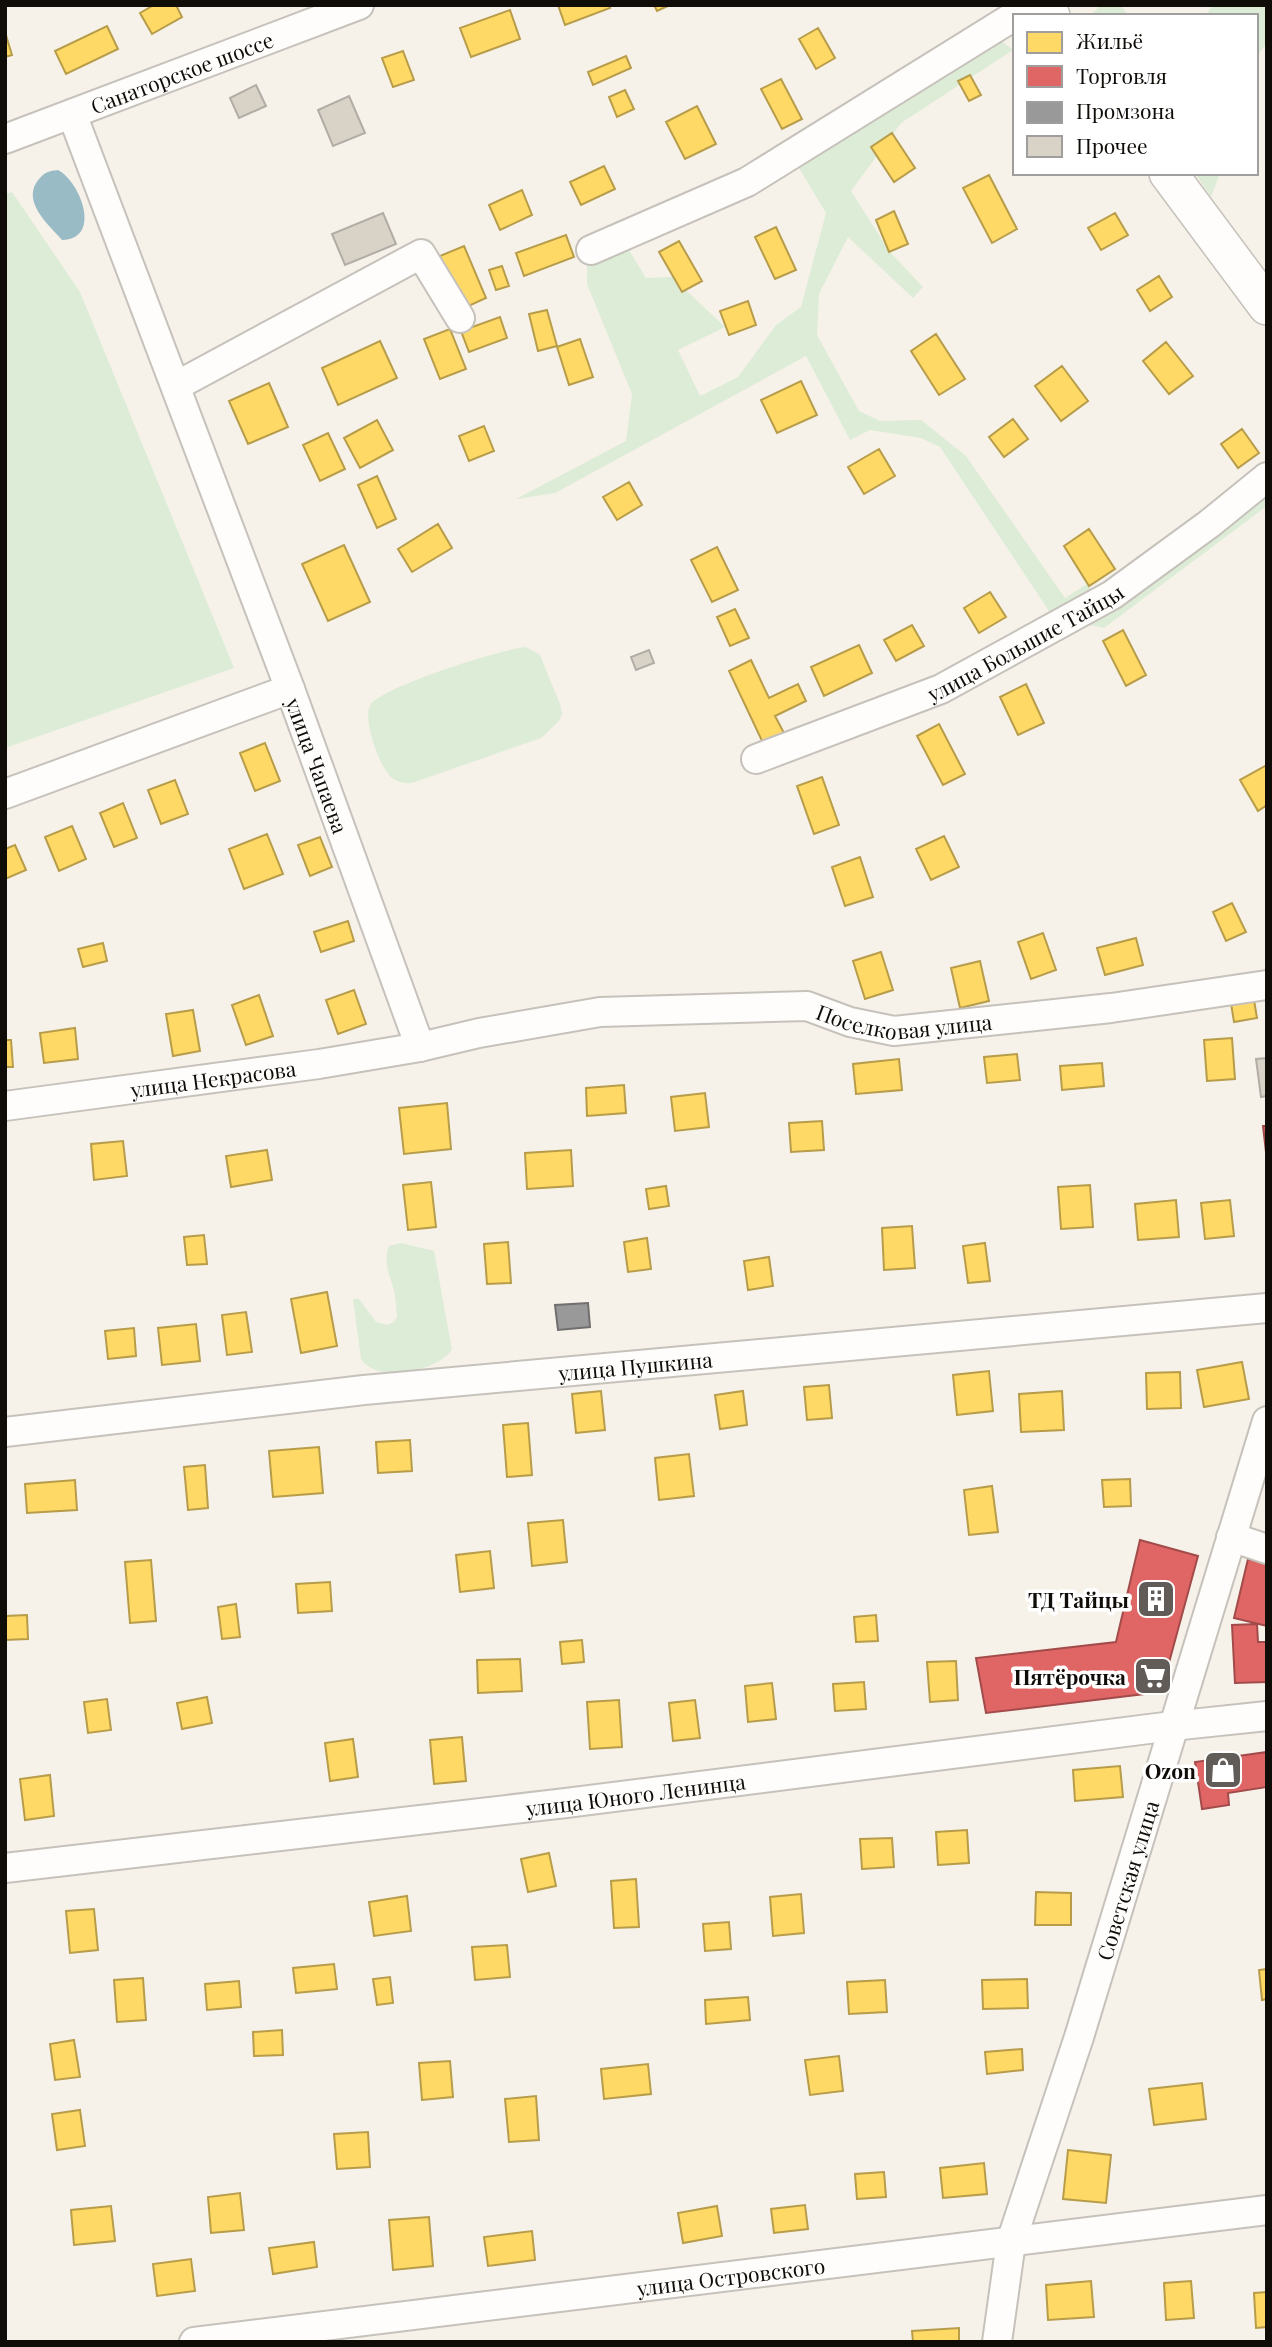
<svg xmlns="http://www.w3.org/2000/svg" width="1272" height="2347" font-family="'Playfair Display',serif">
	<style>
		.green { fill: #dcecd6; fill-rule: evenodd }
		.water { fill: #99bbc5 }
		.homes { fill: #ffd966; stroke: #b79c4a; stroke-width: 2 }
		.shops { fill: #e06666; stroke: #a24b4a; stroke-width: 2 }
		.industry { fill: #999; stroke: #706f6e; stroke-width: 2 }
		.building { fill: #d9d2c6; stroke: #b1ada6; stroke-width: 2 }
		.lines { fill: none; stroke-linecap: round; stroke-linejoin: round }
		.minor-casing { stroke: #c6c2bb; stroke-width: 32 }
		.major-casing { stroke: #c6c2bb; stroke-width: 40 }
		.minor { stroke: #fefdfc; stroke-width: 28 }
		.major { stroke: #fefdfc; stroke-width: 37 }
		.labels { text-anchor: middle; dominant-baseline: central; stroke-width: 7; stroke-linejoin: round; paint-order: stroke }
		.street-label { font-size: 21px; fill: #100c08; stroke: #fff }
		.poi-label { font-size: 21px; font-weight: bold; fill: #100c08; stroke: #fff; text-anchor: end }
	</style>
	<rect width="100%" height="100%" fill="#f7f2e9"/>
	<path class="green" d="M1100,5H1121L1128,16H1091Z
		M1213,5H1267V43L1256,57V16H1205Z
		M980,25L1013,50L901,123L851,191L889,251L923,287L913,298L848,237L819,294L817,335L859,411L880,421L921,420L966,456L1065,598L1087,584L1094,594L1267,464V506L1104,628L1053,617L940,447L921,438L870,430L850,440L806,356L555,493L516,499L626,441L632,394L587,284V264L632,223L714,191ZM796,163L826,213L801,307L776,325L738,377L700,396L678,350L725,327L672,277L646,278L629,250L688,224Z
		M1195,173H1220L1211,197Z
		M12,192L80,292L234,668L5,748V194Z
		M526,647L540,655L560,704L562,714L559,721L541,738L412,783C405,784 397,782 392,778C380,769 361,717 371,704C385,686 501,649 526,647Z
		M401,1243L434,1251L452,1350C437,1371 377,1384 361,1359L353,1299H359L376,1322L387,1325L394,1322L397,1317C396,1307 396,1296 393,1287C389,1273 383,1261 389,1246Z"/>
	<path class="water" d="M58,170C80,181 103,239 62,240C49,225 20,201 39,179C45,172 49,171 58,170Z"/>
	<path class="homes" d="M154,5H176L182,17L152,34L140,13Z
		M558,5H609L610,8L565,25Z
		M654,5H670L657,11Z
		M510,10L520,39L471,57L460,28Z
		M107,26L118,49L66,74L55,51Z
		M818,28L835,58L816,69L799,39Z
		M5,32L12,55L5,57Z
		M403,51L414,80L393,87L382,58Z
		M626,56L631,68L593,85L588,72Z
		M970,75L981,95L969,101L958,81Z
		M781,79L802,119L782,129L761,89Z
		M625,90L634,109L617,117L609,97Z
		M697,106L716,144L685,159L666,122Z
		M892,133L915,168L894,182L871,147Z
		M604,166L615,189L581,205L570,182Z
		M989,175L1017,229L992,243L963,188Z
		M522,190L532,215L500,230L489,205Z
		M894,211L908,244L889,252L876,220Z
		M1115,213L1128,235L1101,250L1088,228Z
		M776,227L796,270L775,279L755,237Z
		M566,235L574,257L524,276L516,253Z
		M679,241L702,281L682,292L659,252Z
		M464,246L486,298L462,309L440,256Z
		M502,266L509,286L496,290L489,270Z
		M1159,276L1172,297L1150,311L1137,290Z
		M748,301L756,325L729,335L720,311Z
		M547,310L557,346L538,351L529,314Z
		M500,317L507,338L469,352L461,331Z
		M450,329L466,369L440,379L424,339Z
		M936,334L965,379L939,395L911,351Z
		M580,339L593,377L569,385L557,347Z
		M380,341L397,378L338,405L322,368Z
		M1166,342L1193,376L1169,394L1143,361Z
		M1062,366L1088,401L1061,421L1035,386Z
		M801,381L817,415L777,433L761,400Z
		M269,383L288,427L248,444L229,401Z
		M1013,419L1028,439L1004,457L989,437Z
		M377,420L393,450L360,468L344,438Z
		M484,426L494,451L469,461L459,436Z
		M1242,429L1259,453L1238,468L1221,444Z
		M328,433L345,469L320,481L303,445Z
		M879,449L895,476L864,494L848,467Z
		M377,476L396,519L377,528L358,485Z
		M629,482L642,505L617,520L603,497Z
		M438,524L452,548L412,572L398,549Z
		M1089,529L1115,569L1089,586L1064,546Z
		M344,545L370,602L328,621L302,564Z
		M717,547L738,590L712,602L691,560Z
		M990,592L1006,617L979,633L964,608Z
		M735,609L749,638L730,646L717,617Z
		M912,625L924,646L896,661L884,640Z
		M1123,630L1146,675L1126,686L1103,641Z
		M859,645L872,673L824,696L811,667Z
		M751,660L769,698L798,684L806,701L775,716L784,733L763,743L729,671Z
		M1026,684L1044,723L1018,735L1000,697Z
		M939,724L965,774L943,785L917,736Z
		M265,743L280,781L255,791L240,753Z
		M1267,765V805L1258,811L1240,780Z
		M822,777L839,825L814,834L797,786Z
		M175,780L188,814L161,824L148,790Z
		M123,803L137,838L114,847L100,813Z
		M72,826L86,859L59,871L45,837Z
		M267,834L283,874L244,889L229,849Z
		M944,836L959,867L931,880L916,849Z
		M320,837L332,867L310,876L298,845Z
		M15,845L26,870L5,879V849Z
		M860,857L873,897L845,906L832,867Z
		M1232,903L1246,932L1226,941L1213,912Z
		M348,921L354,941L321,952L314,932Z
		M1043,933L1056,970L1031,979L1018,942Z
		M1136,938L1143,965L1105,975L1097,948Z
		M103,943L107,961L83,967L78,949Z
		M881,952L893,990L865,999L853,961Z
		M980,961L989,1001L960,1008L951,968Z
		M354,990L366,1024L338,1034L326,1000Z
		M1253,994L1257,1018L1234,1022L1230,997Z
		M259,995L273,1036L246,1045L232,1005Z
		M193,1010L200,1051L173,1056L166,1014Z
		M75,1028L78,1059L44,1063L40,1033Z
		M1232,1038L1235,1079L1207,1081L1204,1040Z
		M5,1040H11L13,1067H5Z
		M1017,1054L1020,1080L987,1083L984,1057Z
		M899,1059L902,1090L856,1094L853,1064Z
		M1102,1063L1104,1086L1062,1090L1060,1066Z
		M624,1085L626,1113L587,1116L586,1088Z
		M705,1093L709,1127L675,1131L671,1097Z
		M447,1103L451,1149L404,1154L399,1108Z
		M822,1121L824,1150L791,1152L789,1123Z
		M123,1141L127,1176L94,1180L91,1144Z
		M267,1150L272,1180L231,1187L226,1156Z
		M571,1150L573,1186L527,1189L525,1153Z
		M431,1182L436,1227L408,1230L403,1185Z
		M1090,1185L1093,1227L1061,1229L1058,1187Z
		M666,1186L669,1206L649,1209L646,1189Z
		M1176,1200L1179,1237L1138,1240L1135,1204Z
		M1230,1200L1234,1236L1205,1239L1201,1203Z
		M912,1226L915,1268L884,1270L882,1228Z
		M204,1235L207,1264L187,1265L184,1237Z
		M647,1238L651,1269L628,1272L624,1242Z
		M508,1242L511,1283L487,1284L484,1244Z
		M985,1243L990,1281L968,1283L963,1246Z
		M769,1257L773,1286L748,1290L744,1261Z
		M327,1292L337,1346L301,1353L291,1299Z
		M246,1312L252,1352L227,1355L222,1315Z
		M196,1324L200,1361L162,1365L158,1328Z
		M134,1328L136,1356L108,1359L105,1331Z
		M1242,1362L1249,1399L1204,1407L1197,1370Z
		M989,1371L993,1411L957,1415L953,1375Z
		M1180,1372L1181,1408L1147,1409L1146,1373Z
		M829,1385L832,1418L807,1420L804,1387Z
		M601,1391L605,1430L576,1433L572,1394Z
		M743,1391L747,1425L720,1429L715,1395Z
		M1062,1391L1064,1430L1021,1432L1019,1394Z
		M528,1423L532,1475L507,1477L503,1425Z
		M410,1440L412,1471L378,1473L376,1442Z
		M319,1447L323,1493L273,1497L269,1451Z
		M689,1454L694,1496L659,1500L655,1458Z
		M205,1465L208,1508L188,1510L184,1467Z
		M1130,1479L1131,1506L1104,1507L1102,1480Z
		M75,1480L77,1510L27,1513L25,1484Z
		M992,1486L998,1532L969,1535L964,1490Z
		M563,1520L567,1562L532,1566L528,1523Z
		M490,1551L494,1588L460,1592L456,1555Z
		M151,1560L156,1621L130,1623L125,1562Z
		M330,1582L332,1611L298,1613L296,1584Z
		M236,1604L240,1637L222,1639L218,1607Z
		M27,1615L28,1639L5,1640V1616Z
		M876,1615L878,1641L856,1642L854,1617Z
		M582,1640L584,1662L562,1664L560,1642Z
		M520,1659L522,1691L478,1693L477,1660Z
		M956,1661L958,1700L930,1702L927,1662Z
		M864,1682L866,1709L835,1711L833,1684Z
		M772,1683L776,1719L748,1722L745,1686Z
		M207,1697L212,1723L182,1729L177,1703Z
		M107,1699L111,1730L88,1733L84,1702Z
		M619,1700L622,1747L590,1749L587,1702Z
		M695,1700L700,1738L673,1741L669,1703Z
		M462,1737L466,1781L434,1784L430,1740Z
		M353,1739L358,1777L330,1781L325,1743Z
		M1120,1766L1123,1797L1075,1801L1073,1770Z
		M50,1775L54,1816L25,1820L20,1779Z
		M967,1830L969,1863L938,1865L936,1832Z
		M892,1838L894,1867L862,1869L860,1839Z
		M549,1853L556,1886L528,1892L521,1859Z
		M636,1879L639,1927L614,1928L611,1881Z
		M1036,1892L1071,1893V1925H1035Z
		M801,1894L804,1933L773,1936L770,1897Z
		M407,1896L411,1931L374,1936L369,1902Z
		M94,1909L98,1950L70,1953L66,1911Z
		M729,1922L731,1949L705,1951L703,1924Z
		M507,1945L510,1977L475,1980L472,1947Z
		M334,1964L337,1989L296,1993L293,1968Z
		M1267,1969V1999L1262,2000L1259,1970Z
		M390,1977L393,2003L377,2005L373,1979Z
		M143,1978L146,2020L117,2022L114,1980Z
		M1027,1979L1028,2008L983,2009L982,1980Z
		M885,1980L887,2012L849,2014L847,1982Z
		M239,1981L241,2007L207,2010L205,1984Z
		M748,1997L750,2020L706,2024L705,2000Z
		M282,2030L283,2055L254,2056L253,2032Z
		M74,2040L80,2077L55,2080L50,2044Z
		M1022,2049L1023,2070L987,2074L985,2052Z
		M839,2056L843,2091L810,2095L805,2060Z
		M450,2061L453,2097L422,2100L419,2063Z
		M648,2064L651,2094L604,2099L601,2069Z
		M1202,2083L1206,2119L1154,2125L1149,2089Z
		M536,2096L539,2140L509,2142L505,2099Z
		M80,2110L85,2146L57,2150L52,2114Z
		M368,2132L370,2167L337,2169L334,2134Z
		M1068,2150L1111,2155L1106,2203L1063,2199Z
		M984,2163L987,2194L943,2198L940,2168Z
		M884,2172L886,2197L857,2199L855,2174Z
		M240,2193L244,2230L211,2233L208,2197Z
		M805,2205L808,2229L774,2233L771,2209Z
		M111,2206L115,2241L74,2245L71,2210Z
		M717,2206L722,2236L683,2243L678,2213Z
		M429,2217L433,2266L393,2270L389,2220Z
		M532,2231L535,2260L488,2266L484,2237Z
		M314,2242L317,2267L273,2274L269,2248Z
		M191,2259L195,2291L157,2296L153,2264Z
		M1091,2281L1094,2317L1048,2320L1046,2285Z
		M1191,2281L1194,2318L1166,2320L1164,2283Z
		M1267,2292V2327L1256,2328L1254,2293Z
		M959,2328V2342H913L912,2331Z"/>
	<path class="shops" d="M1263,1126H1267V1161Z
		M1140,1540L1198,1556L1161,1692L986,1713L976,1658L1116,1642Z
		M1248,1559L1267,1563V1626L1234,1618Z
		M1257,1624L1258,1642H1267V1682L1235,1683L1232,1625Z
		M1267,1752V1787L1228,1793L1229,1805L1202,1809L1195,1762Z"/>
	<path class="industry" d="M588,1303L590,1327L558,1330L555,1305Z"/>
	<path class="building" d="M256,85L266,106L239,118L230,98Z
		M349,96L365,133L333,146L318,110Z
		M383,213L396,244L345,265L332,234Z
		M649,650L654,663L636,670L631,657Z
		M1267,1058V1096L1261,1097L1256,1059Z"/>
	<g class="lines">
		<defs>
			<g id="minor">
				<path d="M72,114L290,689"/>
				<path id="s1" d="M5,139L359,5"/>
				<path d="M591,250L747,182L1032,5"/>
				<path d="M176,386L421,254L460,318"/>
				<path id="s2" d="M756,759L941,689L1112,595L1209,524L1267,477"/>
				<path id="s3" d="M5,794L290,689L420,1047"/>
				<path id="s4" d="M5,1106L319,1064L420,1047L479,1033L600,1012L807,1006L850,1022L894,1031L1111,1008L1267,985"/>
				<path id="s5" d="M5,1432L364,1390L1267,1308"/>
				<path d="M1231,1537L1267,1549"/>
				<path id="s6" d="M5,1868L566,1803L1172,1726L1267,1716"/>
				<path id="s7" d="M194,2342L1267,2210"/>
				<path id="s8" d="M997,2342L1011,2242L1079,2037L1267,1421"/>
			</g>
			<path id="major" d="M1043,5L1051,16
				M1168,173L1267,306"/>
		</defs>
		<use href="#minor" class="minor-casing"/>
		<use href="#major" class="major-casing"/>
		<use href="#minor" class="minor"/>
		<use href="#major" class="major"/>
	</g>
	<defs>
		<symbol id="building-square" viewBox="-11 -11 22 22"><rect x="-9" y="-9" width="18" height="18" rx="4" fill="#615c57" stroke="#fff"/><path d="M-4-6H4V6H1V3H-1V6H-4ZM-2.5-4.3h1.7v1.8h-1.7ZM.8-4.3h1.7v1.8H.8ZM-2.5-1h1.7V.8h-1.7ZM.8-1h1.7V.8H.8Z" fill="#fff"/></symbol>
		<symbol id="supermarket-square" viewBox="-11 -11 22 22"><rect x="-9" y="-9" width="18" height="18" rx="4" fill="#615c57" stroke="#fff"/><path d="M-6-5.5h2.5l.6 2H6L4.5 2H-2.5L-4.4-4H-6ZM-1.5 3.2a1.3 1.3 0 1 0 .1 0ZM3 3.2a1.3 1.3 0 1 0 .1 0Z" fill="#fff"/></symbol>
		<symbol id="shop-square" viewBox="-11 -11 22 22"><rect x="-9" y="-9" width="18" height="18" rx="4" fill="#615c57" stroke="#fff"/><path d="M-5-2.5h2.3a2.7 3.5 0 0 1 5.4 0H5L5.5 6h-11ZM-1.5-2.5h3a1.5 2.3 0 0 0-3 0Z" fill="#fff"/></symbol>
	</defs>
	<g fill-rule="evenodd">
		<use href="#building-square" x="1134" y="1577" width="44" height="44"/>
		<use href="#supermarket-square" x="1131" y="1654" width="44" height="44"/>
		<use href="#shop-square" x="1201" y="1748" width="44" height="44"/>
	</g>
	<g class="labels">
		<g class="street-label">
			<text stroke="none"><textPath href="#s1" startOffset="189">Санаторское шоссе</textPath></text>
			<text stroke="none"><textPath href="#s2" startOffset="294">улица Большие Тайцы</textPath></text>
			<text stroke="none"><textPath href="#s3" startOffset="385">улица Чапаева</textPath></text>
			<text stroke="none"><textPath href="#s4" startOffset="910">Поселковая улица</textPath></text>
			<text stroke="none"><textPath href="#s4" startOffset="210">улица Некрасова</textPath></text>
			<text stroke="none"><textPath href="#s5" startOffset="634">улица Пушкина</textPath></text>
			<text stroke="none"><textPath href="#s6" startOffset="635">улица Юного Ленинца</textPath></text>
			<text stroke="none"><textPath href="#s8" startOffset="481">Советская улица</textPath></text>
			<text stroke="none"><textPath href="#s7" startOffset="541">улица Островского</textPath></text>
		</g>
		<g class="poi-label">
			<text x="1129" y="1599">ТД Тайцы</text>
			<text x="1126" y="1676">Пятёрочка</text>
			<text x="1196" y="1770">Ozon</text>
		</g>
	</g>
	<rect width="1272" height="2347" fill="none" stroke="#100c08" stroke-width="14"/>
	<rect x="1013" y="14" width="245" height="161" fill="#ffffff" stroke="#9f9e9c" stroke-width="2"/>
	<rect x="1027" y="32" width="35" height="21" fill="#ffd966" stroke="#9f9e9c" stroke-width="2"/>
	<text x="1076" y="49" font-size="21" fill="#100c08">Жильё</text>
	<rect x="1027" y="66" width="35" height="21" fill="#e06666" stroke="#9f9e9c" stroke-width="2"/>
	<text x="1076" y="84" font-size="21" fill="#100c08">Торговля</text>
	<rect x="1027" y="102" width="35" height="21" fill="#999999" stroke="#9f9e9c" stroke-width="2"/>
	<text x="1076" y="119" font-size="21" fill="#100c08">Промзона</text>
	<rect x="1027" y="136" width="35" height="21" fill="#d9d2c6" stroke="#9f9e9c" stroke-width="2"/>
	<text x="1076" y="154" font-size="21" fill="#100c08">Прочее</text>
</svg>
